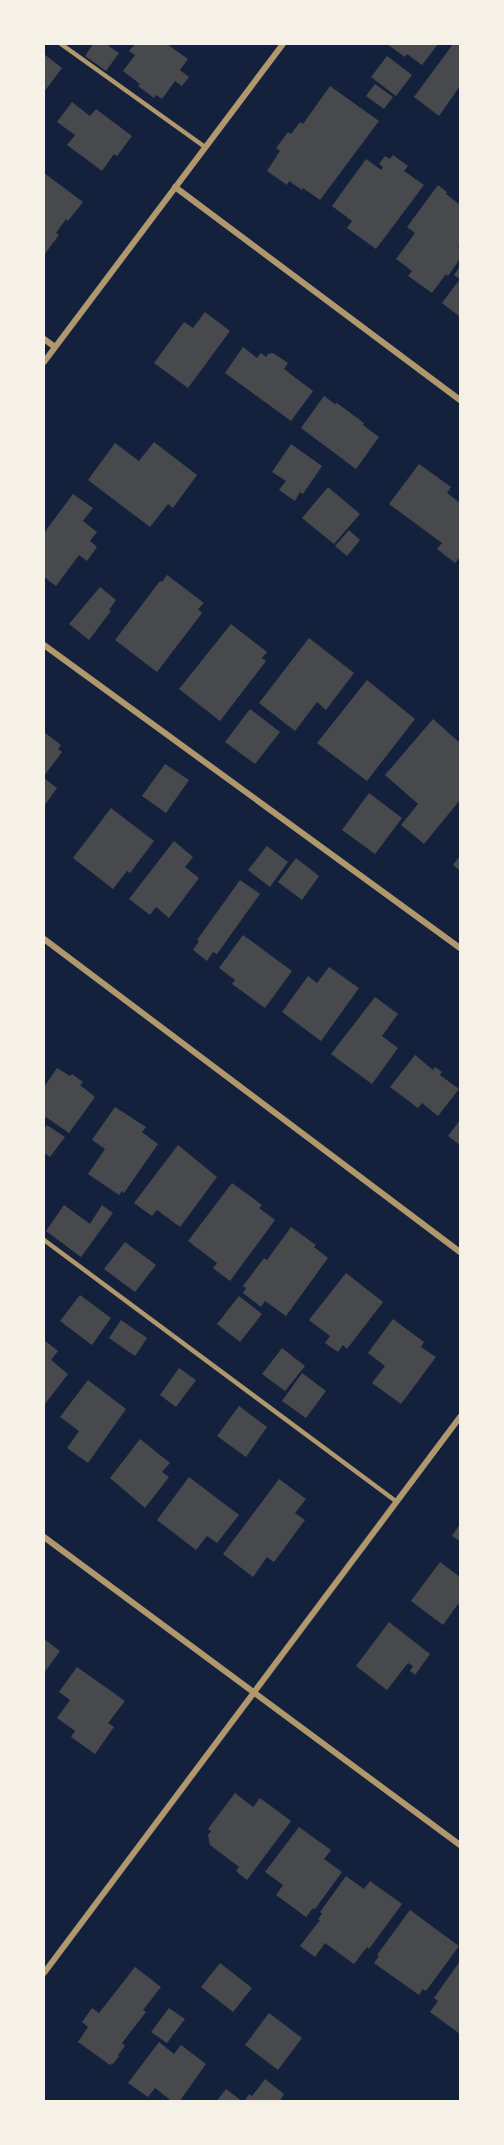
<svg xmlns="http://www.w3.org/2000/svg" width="504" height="2145" font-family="'Noto Serif',serif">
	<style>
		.building { fill: #48494c }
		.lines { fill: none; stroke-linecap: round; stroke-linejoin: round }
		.service { stroke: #b1986c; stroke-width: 4.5 }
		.minor { stroke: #b1986c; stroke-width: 6 }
	</style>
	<rect width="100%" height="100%" fill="#14213d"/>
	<path class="building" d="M93,44H106L119,53L106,71L85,56Z
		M135,44L142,45L167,44L188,59L180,70L189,77L182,86L175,81L162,99L156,95L154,98L138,86L140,84L123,71L135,55L129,51Z
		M387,44H438L422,65L407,54L405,57Z
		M453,44H460V86L439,116L414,97Z
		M44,54L62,68L44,92Z
		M387,56L412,75L396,96L371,77Z
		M375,84L393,97L384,109L366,96Z
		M330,86L379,121L320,200L303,188L302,190L289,181L287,185L267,171L280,151L276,148L288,132L291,134L300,122L303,124Z
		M72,102L90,116L96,109L132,136L117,156L114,154L102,171L67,145L75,135L57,122Z
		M393,155L408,166L404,171L424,185L376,249L347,228L352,221L332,206L366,159L381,170L383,167L379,164L385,156L390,159Z
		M44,173L83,202L68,221L66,219L56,233L59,235L44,255Z
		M438,185L447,192L446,194L460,205V245L458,247L460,249V259L448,276L446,274L432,293L408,276L412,271L396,259L415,233L407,227Z
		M460,266V317L442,303L460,279L454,275Z
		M205,312L230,331L188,388L154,363L184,322L193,328Z
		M243,347L257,358L261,353L266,357L268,354L273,353L288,363L284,369L313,391L291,421L225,373Z
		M324,396L335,404L337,403L364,423L363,425L379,437L356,469L301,428Z
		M154,442L197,475L173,508L168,504L150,527L88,480L115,443L139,461Z
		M291,444L322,466L303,494L300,492L295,501L279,490L286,481L272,472Z
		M419,464L451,487L447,493L460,503V557L455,563L437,549L442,543L389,504Z
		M328,487L360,514L334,544L302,518Z
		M73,494L93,508L83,521L97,532L90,541L97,547L87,561L79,555L56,586L44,577V533Z
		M349,530L360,540L347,556L335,546Z
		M167,575L204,603L198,609L202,613L157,672L115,640L160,581L162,582Z
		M100,587L116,600L109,610L111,611L89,640L69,624Z
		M231,624L267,652L262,658L266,661L220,721L179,689Z
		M309,638L354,673L326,710L317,702L295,731L259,703Z
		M367,680L415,719L367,781L317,743Z
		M250,709L280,732L255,764L225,742Z
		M433,719L460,743V800L424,844L401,825L418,804L385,775Z
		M44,732L61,745L58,749L62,752L44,776Z
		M165,764L189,780L166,813L142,796Z
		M44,778L57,788L44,806Z
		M369,793L402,818L375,854L342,830Z
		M111,808L154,841L130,873L127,871L113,889L73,858Z
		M174,841L193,857L185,867L199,878L169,918L156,907L150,915L129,899Z
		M267,846L288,862L270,887L248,870Z
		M460,856V871L453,865Z
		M296,858L319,876L302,900L278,882Z
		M240,880L260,894L217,954L213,952L207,961L193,950L199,941L197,940Z
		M243,935L292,971L265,1008L232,984L235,980L219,968Z
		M329,967L359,988L321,1041L282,1012L308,976L317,983Z
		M375,997L398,1014L382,1036L398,1048L372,1084L331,1054Z
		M415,1055L433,1070L435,1067L442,1072L440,1075L459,1089L438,1116L422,1103L418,1108L390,1087Z
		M57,1068L70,1076L72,1074L83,1082L80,1085L95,1097L69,1133L46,1117L44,1120V1087Z
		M115,1107L146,1127L142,1132L158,1144L124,1193L122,1191L119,1195L88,1174L105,1149L92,1140Z
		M460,1120V1145L448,1136Z
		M47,1125L65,1137L50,1157L44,1153V1129Z
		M178,1145L217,1177L180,1227L157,1210L152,1216L134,1203Z
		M232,1183L262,1205L259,1208L275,1220L230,1281L213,1268L217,1263L188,1241Z
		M64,1205L90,1224L102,1205L113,1213L81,1257L46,1231Z
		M291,1227L316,1245L314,1247L328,1258L286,1316L265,1301L261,1307L243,1293L246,1288L243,1286L264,1258L267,1260Z
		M125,1242L156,1265L135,1292L104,1269Z
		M346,1273L383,1302L347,1349L343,1345L338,1352L325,1343L330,1336L309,1320Z
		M80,1295L111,1318L92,1345L60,1321Z
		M239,1296L262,1314L240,1342L217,1324Z
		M393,1319L424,1342L421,1347L436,1357L401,1404L372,1383L385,1366L368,1353Z
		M121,1320L147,1338L135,1356L109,1338Z
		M44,1340L58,1351L51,1360L68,1374L45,1404L44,1402Z
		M282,1348L305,1366L285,1391L262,1374Z
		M179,1368L196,1380L176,1407L160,1395Z
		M302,1373L326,1391L306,1418L282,1401Z
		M88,1380L126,1409L88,1463L67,1448L79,1431L60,1417Z
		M239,1406L267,1427L246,1457L217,1436Z
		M140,1439L170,1463L162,1472L169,1477L145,1508L110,1478Z
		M189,1477L239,1515L217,1543L207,1536L196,1550L157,1520Z
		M279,1479L306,1499L295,1513L305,1520L274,1562L267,1557L253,1577L223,1554Z
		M460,1524V1541L452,1536Z
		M440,1562L460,1577V1606L458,1604L443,1625L411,1601Z
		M389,1622L430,1654L415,1675L410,1671L413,1666L408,1663L387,1690L356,1666Z
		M44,1639L60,1651L44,1673Z
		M77,1667L125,1701L108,1723L114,1727L95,1754L71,1737L75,1731L57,1718L70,1700L59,1692Z
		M235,1793L253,1807L260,1798L291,1821L247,1880L236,1871L239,1867L210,1845L208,1835L211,1831L208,1829Z
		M299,1827L331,1850L324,1859L342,1872L315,1909L313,1908L306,1917L276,1895L283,1885L265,1872Z
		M346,1876L364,1889L370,1881L402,1904L369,1949L367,1947L354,1964L325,1943L315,1957L300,1946L320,1920L318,1919L322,1914L320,1912Z
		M410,1910L459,1946L426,1991L423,1989L419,1995L374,1963L379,1956L377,1955Z
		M460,1961V2034L430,2012L438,2001L434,1998Z
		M220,1963L252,1988L233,2012L201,1987Z
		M135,1967L161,1987L143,2010L146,2012L122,2043L125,2046L118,2055L119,2056L113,2064L112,2063L110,2065L78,2042L88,2027L82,2022L92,2008L99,2013Z
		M169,2008L185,2019L167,2043L151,2032Z
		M269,2013L302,2038L278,2070L245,2045Z
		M159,2042L174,2054L181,2045L206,2064L179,2102H173L155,2088L148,2097L128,2083Z
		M265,2079L284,2094L279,2102H244L249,2094L252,2096Z
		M226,2089L243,2102H216Z"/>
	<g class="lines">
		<path class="service" d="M61,44L205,147
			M44,1240L397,1502"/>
		<path class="minor" d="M175,187L460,400
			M44,339L55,347
			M44,362L283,44
			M44,645L460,948
			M44,939L460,1252
			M44,1537L460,1845
			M44,1973L460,1417"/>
	</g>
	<rect width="504" height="2145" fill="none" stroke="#f6f1e7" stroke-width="90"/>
</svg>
